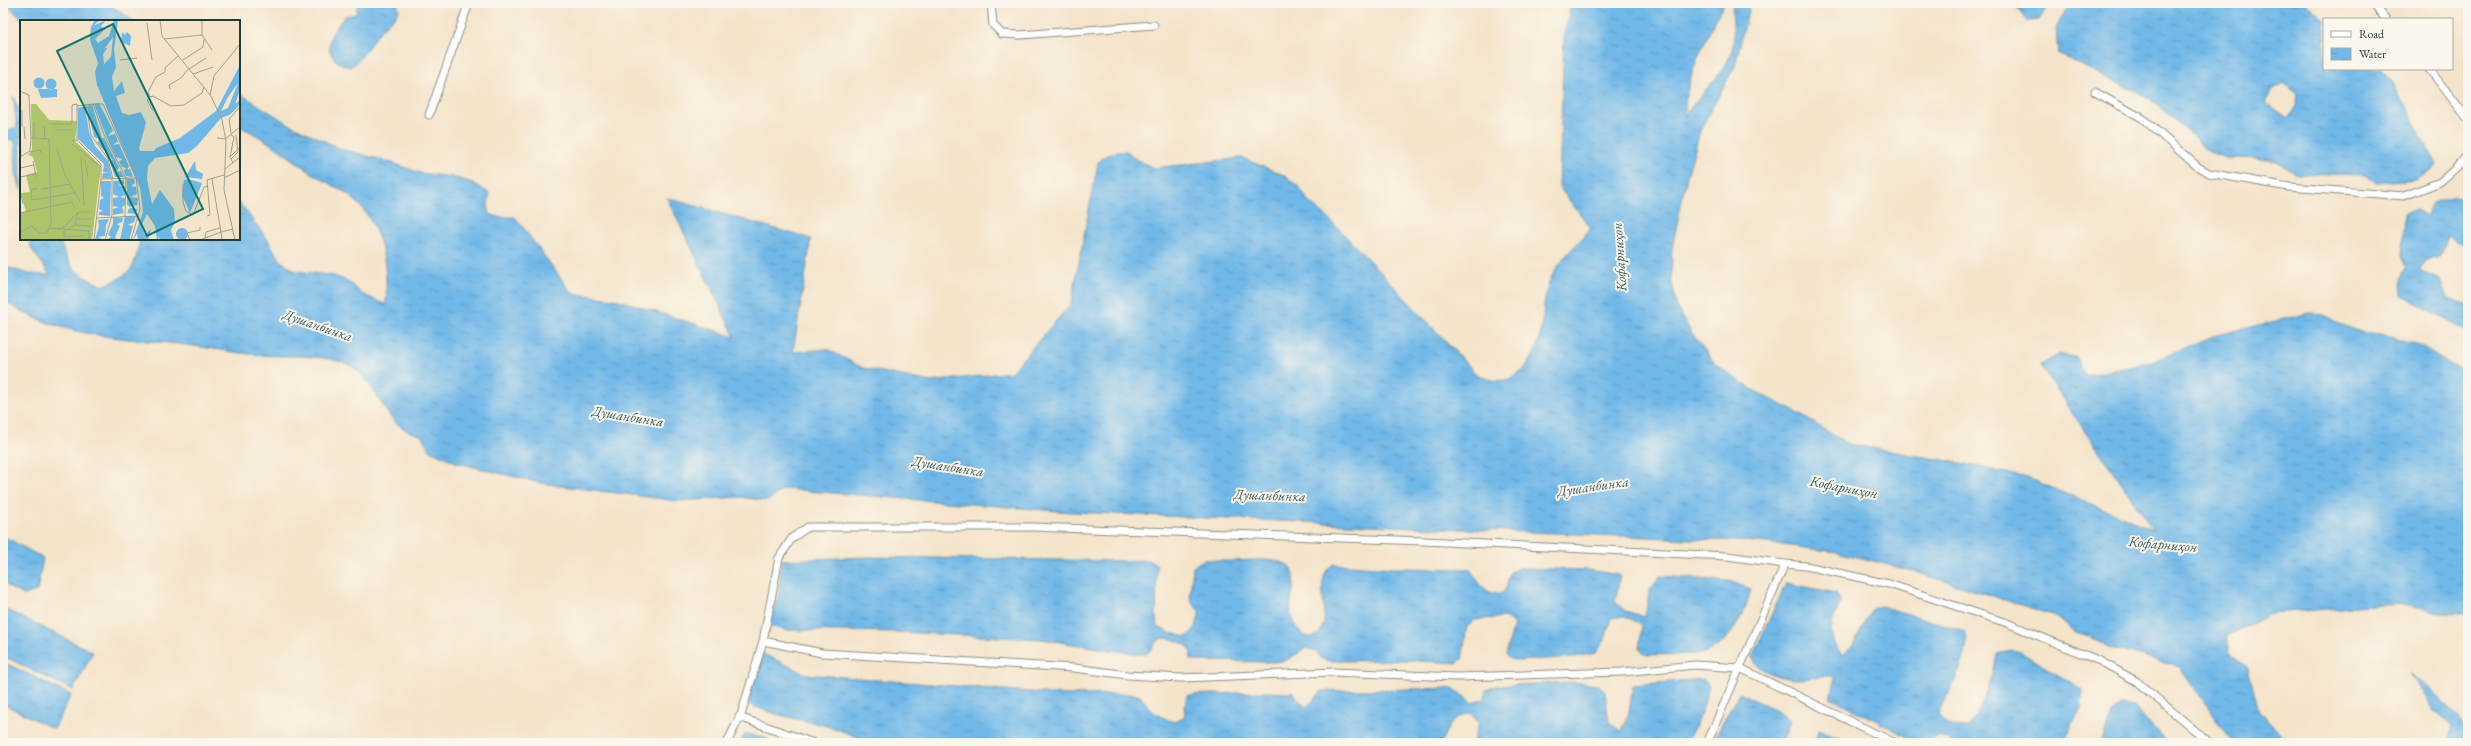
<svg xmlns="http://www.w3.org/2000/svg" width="2471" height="746" font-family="'EB Garamond',serif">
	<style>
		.water { fill: url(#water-ripples); stroke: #487a8e; fill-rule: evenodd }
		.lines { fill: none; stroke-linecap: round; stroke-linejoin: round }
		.street-casing { stroke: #8a907f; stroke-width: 9 }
		.street { stroke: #fff; stroke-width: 7 }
		.labels { text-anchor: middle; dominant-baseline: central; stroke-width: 4; stroke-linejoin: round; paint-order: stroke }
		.water-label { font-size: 14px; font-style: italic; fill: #335c61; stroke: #fbf7ec }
		.inset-road { fill: none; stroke: #9fa18e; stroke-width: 1 }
		.view { fill: #0f766e; fill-opacity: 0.15; stroke: #0f766e; stroke-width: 2 }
		.inset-edge { fill: none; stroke: #1f3d34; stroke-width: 2 }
	</style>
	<defs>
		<pattern id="water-ripples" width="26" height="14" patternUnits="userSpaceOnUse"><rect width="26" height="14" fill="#70b8e8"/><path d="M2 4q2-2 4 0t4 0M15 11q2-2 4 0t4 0" fill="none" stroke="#5b97bd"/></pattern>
	</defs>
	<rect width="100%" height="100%" fill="#fbf7ec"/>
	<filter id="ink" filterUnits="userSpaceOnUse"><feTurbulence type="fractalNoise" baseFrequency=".025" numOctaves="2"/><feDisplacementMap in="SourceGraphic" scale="8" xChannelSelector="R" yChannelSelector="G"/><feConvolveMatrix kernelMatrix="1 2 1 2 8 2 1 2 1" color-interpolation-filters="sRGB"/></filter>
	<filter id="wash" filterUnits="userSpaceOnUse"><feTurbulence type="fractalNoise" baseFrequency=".012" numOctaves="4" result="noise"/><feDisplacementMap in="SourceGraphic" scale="16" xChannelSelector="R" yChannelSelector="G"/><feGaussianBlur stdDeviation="0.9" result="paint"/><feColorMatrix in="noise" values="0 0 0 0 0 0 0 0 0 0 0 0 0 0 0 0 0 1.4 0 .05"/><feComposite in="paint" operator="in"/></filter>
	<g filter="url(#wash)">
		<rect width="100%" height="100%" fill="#f4e4ca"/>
		<path class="water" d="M5,3H107L134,21H24Z
			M358,3H397L399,10C395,19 389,21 383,28C371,40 365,56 351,67C335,65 324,51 332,34C335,28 341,22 345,16L356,14Z
			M1571,3H1724C1707,38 1684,76 1685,117C1698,93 1727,74 1733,46C1735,33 1731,17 1733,3H1750L1735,66L1701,128L1687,176L1672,248L1671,278L1677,308L1693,335L1716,365L1751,389L1794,411L1848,444L1966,464L2028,478L2153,529L2040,366L2060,354L2077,358L2085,376L2153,362L2213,336L2309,313L2323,314L2334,322L2366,334H2381L2423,347L2465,373L2468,379V614L2439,613L2399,604L2271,613L2227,636L2230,653L2248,668L2259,712L2289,743H2233L2180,667L2110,648L2089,636L2072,631L2053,615L1909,570L1837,552L1759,542L1071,512L783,489L767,501L741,497L678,501L540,483L458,463L430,450L421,435C378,428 380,374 342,362C315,354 286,357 258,355C236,353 216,349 195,346C128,337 61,340 3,300V266L29,274L50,275L31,248L30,239H59C70,269 74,273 103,286C133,273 134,270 140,239H239V202L268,240L281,261L296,271L331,275L348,281L362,294L386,305C388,266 383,223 350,196C339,187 325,182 313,174C288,156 267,139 239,126V93L287,123L341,149L390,162L420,173L452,177L473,183L489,193L488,213L497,217H515L572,293L619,300L735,337L667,198L811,239L793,352L827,349L863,368L931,382L1011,372L1071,304L1098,162L1110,153L1127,151L1137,160L1154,168L1242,158L1284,175L1297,185L1313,206L1328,218L1389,281L1476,374C1504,389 1525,377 1536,349C1545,328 1541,302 1550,280C1559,260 1577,245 1591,228L1559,187L1564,36Z
			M2013,3H2050L2039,20L2028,21Z
			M2070,3H2306L2324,19V69H2380L2393,83L2437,165L2417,179L2378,182L2364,175L2298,173L2269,159L2226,158L2207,151L2181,125L2149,98L2058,54L2056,28ZM2284,84L2298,94L2297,104L2288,119L2265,103L2272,89Z
			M13,96L21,115V190L16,173L15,140L3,139V132L17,127Z
			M2453,196L2462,199L2468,204V246L2464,245L2447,235L2440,256L2427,260L2419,270L2439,280L2448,299L2468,306V331L2402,295L2401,279L2407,268L2402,255L2404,212L2416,209L2426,216L2432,204Z
			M3,536L43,558L37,591L24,595L10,588L3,582Z
			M868,557L1127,561L1149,560L1157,566L1156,619L1158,627L1170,633L1187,637L1196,627L1200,612L1191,602L1190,595L1193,567C1196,565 1200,561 1204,560C1210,559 1219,561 1225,561C1240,562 1281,555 1291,568C1299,580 1290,597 1290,610C1290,623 1305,645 1319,634C1321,630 1323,626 1324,622C1326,604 1315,574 1334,564L1393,568L1470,569C1477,581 1491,603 1506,589L1510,572L1519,568L1587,570L1620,575L1615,602L1625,611L1645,617L1649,592L1660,576L1729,581L1751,589C1745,613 1732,642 1707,652C1698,656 1659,654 1646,655L1639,649L1642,626C1632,618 1624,615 1611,618L1605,640L1596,653L1575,657L1519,661L1510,659L1506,654L1514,625L1510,620L1504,617L1474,620L1467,626L1462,659L1457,663L1404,660L1329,661L1320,658L1317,651L1306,648L1287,660L1276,662L1197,661L1191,659L1190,648C1185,644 1167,635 1160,639C1155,642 1151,650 1147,654H1137L1041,639L896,632L786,630L773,627L767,622L779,595L781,560Z
			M1786,583L1836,593L1841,602C1831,621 1825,638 1843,655L1852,647L1873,608L1881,606L1965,631C1974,651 1947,695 1938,714C1946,726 1953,729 1968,727C1984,706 1993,680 1997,654L2010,649L2022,653L2083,690L2081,708L2063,743H1951L1948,739L1939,736L1917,742L1830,697L1835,678L1832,676C1821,675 1814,678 1804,679C1788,680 1758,674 1752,657Z
			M3,608L93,652L73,690L3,656Z
			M759,652L806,674L1067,695L1134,694L1140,696C1152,712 1155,715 1174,722L1184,718L1186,699L1188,695L1263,692L1293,693L1306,708L1322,691L1453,688L1472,703L1484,699L1486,690L1495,686L1572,682L1598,685L1605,692L1609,723L1621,731L1629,712L1633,685L1703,679L1709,686L1702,711L1686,743H1472L1479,723L1471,713C1454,717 1448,725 1442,741L1437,743H873C856,737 840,729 823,725C801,719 764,714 746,702Z
			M3,662L71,695L54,729L3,704Z
			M2410,672C2428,689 2468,717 2468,743H2448L2452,726L2431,708Z
			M1739,693L1772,708L1790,721L1782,743H1712Z
			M2121,705L2133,707L2167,743H2101L2113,711Z
			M1819,730L1851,743H1813Z
			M745,734L764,737L772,743H740Z"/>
	</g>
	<g filter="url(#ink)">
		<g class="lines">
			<defs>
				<path id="street" d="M991,3L993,25L1002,34L1020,35L1154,25
					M2372,3L2386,19
					M2429,69L2468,119
					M2095,92L2142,118L2198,167L2209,173L2289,187L2404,196L2440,182L2457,167L2468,152
					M429,115L469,3
					M763,641L779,558L792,538L808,527H1032L1424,541L1727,556L1785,564
					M739,717L814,743
					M727,743L742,712L763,641L822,653L1074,668L1128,675L1181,678L1333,672L1457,677L1622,672L1695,665L1740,668L1895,743
					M1707,743L1785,564L1806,566L1889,584L2007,623L2100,661L2136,681L2210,743
					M2196,743L2200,734"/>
			</defs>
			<use href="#street" class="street-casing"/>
			<use href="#street" class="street"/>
		</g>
	</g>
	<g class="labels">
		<g class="water-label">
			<text transform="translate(1619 257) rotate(-94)">Кофарниҳон</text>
			<text transform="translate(318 325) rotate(19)">Душанбинка</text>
			<text transform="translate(628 416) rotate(9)">Душанбинка</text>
			<text transform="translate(948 466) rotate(9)">Душанбинка</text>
			<text transform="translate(1593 486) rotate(-8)">Душанбинка</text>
			<text transform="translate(1844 487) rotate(11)">Кофарниҳон</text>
			<text transform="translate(1270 495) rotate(2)">Душанбинка</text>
			<text transform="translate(2163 544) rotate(5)">Кофарниҳон</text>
		</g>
	</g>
	<g transform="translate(20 20)">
		<rect width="220" height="220" fill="#f4e4ca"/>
		<path d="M11,84H16L29,100L57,101L55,121L81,146L72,220H0V193L6,192L1,173L10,172L6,155L17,152L13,137L8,135L12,130Z" fill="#adc56a"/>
		<path d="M75,0H80L73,6L86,0L81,6L84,9L86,8L75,19L78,23L89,16L94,0H98L94,30L96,47L92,57L94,71L102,61L105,73L96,76L102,93L109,95L121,92L126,103L119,128L120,131H134L136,128L160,118L196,91L220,45V70L215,84L220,80V83L217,88L209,95L201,98L177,126L168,133L135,138L128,146L127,159L132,184L140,170L154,189L155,202L151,210L154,220H140L139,217L137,220L135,206L127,194L121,206L125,215L131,209L128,220H118L117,214L113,220L123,192L120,168L77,65L75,52L78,43L70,20L71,7ZM93,17L91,37L84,44L83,34L87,28H85ZM218,63L208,88L201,91L208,77ZM102,12L105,15L107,12L111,16L110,26L101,22ZM13.5 63a5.5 5.5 0 1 1 11 0a5.5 5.5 0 1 1-11 0ZM25.5 64a5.5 5.5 0 1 1 11 0a5.5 5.5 0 1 1-11 0ZM18,69H37V77L21,78ZM79,83L93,110L88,116L95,114L98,121L93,125L99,124L109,146L107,150L110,149L113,157L106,156L104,151L106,148L102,147L99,142L102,139L96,137L87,118L74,84ZM72,84L82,118H84L99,147L97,152L101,151L104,157H95L90,142L93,140L77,123L79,119L74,117L67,86ZM65,86L69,112L75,126L88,141L92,158H82L83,153L89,152H83L84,144L58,119V88ZM175,141L176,150L183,154L182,159L165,157ZM107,159H114L115,163L111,166L116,167L117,174L110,177L118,178L117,185L111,186L110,188L117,189L116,194L107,193L110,187L107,185ZM168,159L182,163L170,193L162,175L164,160ZM104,160V164L98,165L105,167V175L100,177L105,178V185L102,187L104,193L93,195V189L99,187L93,186V178L99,177L93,174V161ZM81,161H91L90,196L79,195V192L83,191L79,189L80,180L84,178L81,176ZM105,196H116L114,202L108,205L113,206L109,220H100ZM93,197L103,198L102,202L97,204L100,206L95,217L97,220H86L91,217L88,214L93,204ZM89,199L86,205L85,216L78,217L84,220H75L79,206L78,200ZM156 214a6 6 0 1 1 12 0a6 6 0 1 1-12 0Z" fill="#70b8e8" fill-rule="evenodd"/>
		<path class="inset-road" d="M140,0L142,16L191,76L202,100L206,121L204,170L215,220M127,3L132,40M182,15L192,30M144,19L182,15V0M100,40L117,38M163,40L183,27L184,19M169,49L186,38M173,54L193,47M150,69L149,65L161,58L169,48M0,71L9,75L11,118L29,119L31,203L27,213M190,75L194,56L220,24M130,77L128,72L136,57L145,52V48L158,36M73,84H83L116,158M66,85L71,115L88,139L93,159M57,86L73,84L85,117L106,158L105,196M133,91L127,80L130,77L133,76L151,86L164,85L182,73L184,67M14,102V118M31,104H52V85L57,84V120L52,121M24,106L25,118M2,107V90M4,107L5,119M35,110H52M211,113L209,99L220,87M0,114L1,136M197,118L205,119L220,107M57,120L81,144V159L116,158L120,189L111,220M52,124L79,145M37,129L45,155L60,182M10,132L20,130L21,133M61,136L64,186M0,137L10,131L11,118M210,137L214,117L210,114M211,139L218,132L216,115M65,140L68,157M13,141L16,157M213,143L210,137L220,127M0,148L14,145M205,149L220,137M0,157L15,154M204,158L220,150M163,164V182L166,191L173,195L184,167L188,166M17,168L11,170L12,180L55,173M21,169L51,164M0,170L3,184M0,193L52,182L54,187M187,196L190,195L187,160L204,155M77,198L118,196M58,199H71M55,205L71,206M30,208L69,211V220M38,210L45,206L58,192H70M44,210V217L63,216M46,210L55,205L58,192M0,212L11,206L20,213H27M185,218L186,212L200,208M74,220L81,159M85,220L92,195V159M170,220L167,213L180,210V207M180,220L201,212L192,159M202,220L201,212L213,209"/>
		<path class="view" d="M93,4L183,189L127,216L37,31Z"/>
		<rect width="220" height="220" class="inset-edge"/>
	</g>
	<rect width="2471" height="746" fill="none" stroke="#fbf7ec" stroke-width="16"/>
	<rect x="2323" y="18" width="130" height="52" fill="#fbf7ec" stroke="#a3ada2"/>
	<rect x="2331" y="31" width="20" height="6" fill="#ffffff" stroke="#a3ada2"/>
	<text x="2359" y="38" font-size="12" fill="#1f3d34">Road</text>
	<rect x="2331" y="48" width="20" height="12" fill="url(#water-ripples)" stroke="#a3ada2"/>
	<text x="2359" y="58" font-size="12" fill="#1f3d34">Water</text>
</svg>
